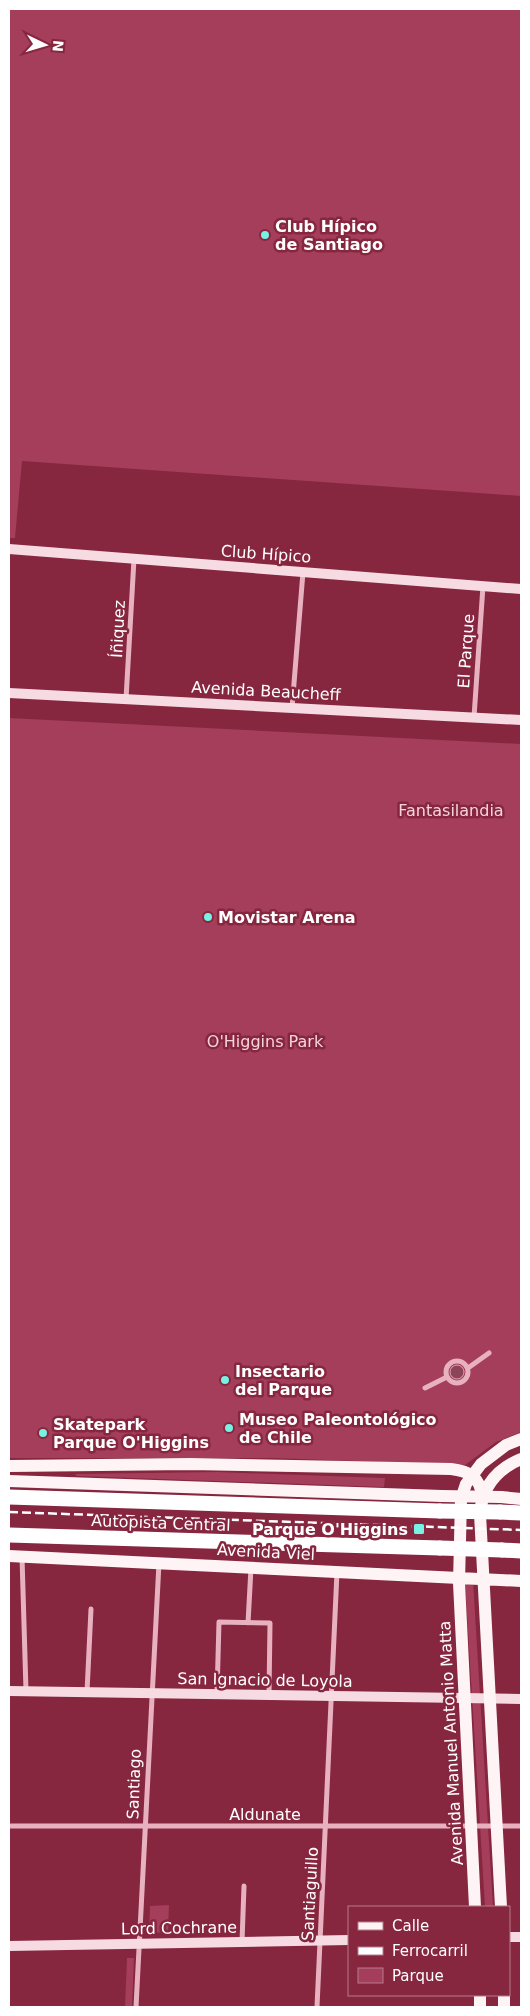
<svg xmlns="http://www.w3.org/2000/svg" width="530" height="2016" font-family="'DejaVu Sans',sans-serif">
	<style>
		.green { fill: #a43e5a }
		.water { fill: #8a4557; stroke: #e9a5b8 }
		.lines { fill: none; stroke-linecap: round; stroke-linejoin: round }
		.street { stroke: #e8b1c0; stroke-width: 5 }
		.secondary { stroke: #f7dbe2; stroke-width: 10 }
		.primary { stroke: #fef3f5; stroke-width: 12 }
		.highway { stroke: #fff; stroke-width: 15 }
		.rail { stroke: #fff; stroke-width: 2.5; stroke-dasharray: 9 4; stroke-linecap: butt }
		.primary-bridge { stroke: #fef3f5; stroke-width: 12 }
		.highway-bridge { stroke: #fff; stroke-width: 15 }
		.poi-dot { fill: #76f1e3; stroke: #86263f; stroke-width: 2 }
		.labels { text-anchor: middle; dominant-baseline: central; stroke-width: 5; stroke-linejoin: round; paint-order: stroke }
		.poi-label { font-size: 16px; font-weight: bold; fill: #fff; stroke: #86263f; text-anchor: start }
		.street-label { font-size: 16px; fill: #fff; stroke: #86263f }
		.park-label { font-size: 16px; fill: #f6d4de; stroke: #86263f }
	</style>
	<rect width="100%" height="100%" fill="#86263f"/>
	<path class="green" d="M9,9H521V496L22,461L15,538H9Z
		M9,718L521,744V1432L496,1442L465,1465L272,1458H9Z
		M217,1472L385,1478L384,1487L77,1476L75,1474Z
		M473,1581L493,1907H485L465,1582Z
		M169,1905L168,1932L149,1933L150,1906Z
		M127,1958H134L132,2007H125Z"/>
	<path class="water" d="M450 1372a7 7 0 1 1 14 0a7 7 0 1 1-14 0Z"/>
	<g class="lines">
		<path class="street" d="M126,699L134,559
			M292,708L303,572
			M474,717L483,586
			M446 1372a11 11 0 1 1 22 0a11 11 0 1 1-22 0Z
			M468,1368L489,1353
			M425,1388L447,1377
			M22,1557L26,1691
			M248,1623L251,1568
			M87,1692L91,1609
			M217,1694L219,1622L270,1623L269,1695
			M9,1826H521
			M242,1942L244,1886
			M136,2007L159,1563
			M317,2007L337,1572"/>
		<path class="secondary" d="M9,549L521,589
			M9,693L521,720
			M9,1691L521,1699
			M509,1937H521
			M9,1946L349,1940"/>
		<path class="primary" d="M9,1466L190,1464L451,1469C469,1471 480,1477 482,1496
			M9,1481L442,1496
			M501,1497L521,1499
			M9,1556L521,1581
			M475,1907L459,1583L461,1499L466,1484L481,1464L506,1445L521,1439
			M501,1907L480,1514C482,1487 497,1469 521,1459
			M480,1995V2007
			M504,1995V2007"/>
		<path class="highway" d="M9,1497L440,1511
			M500,1512L521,1513
			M9,1535L440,1548
			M502,1550L521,1551"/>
		<path class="rail" d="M9,1512L521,1530"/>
		<path class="primary-bridge" d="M442,1496L501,1497"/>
		<path class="highway-bridge" d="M440,1511L500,1512
			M440,1548L502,1550"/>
	</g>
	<g class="poi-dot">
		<circle cx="265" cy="235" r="5"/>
		<circle cx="208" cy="917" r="5"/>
		<circle cx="225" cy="1380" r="5"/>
		<circle cx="229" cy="1428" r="5"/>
		<circle cx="43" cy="1433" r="5"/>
		<rect x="413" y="1523" width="12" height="12" rx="2.5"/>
	</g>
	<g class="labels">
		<g class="poi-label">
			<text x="275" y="226">Club Hípico<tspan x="275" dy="18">de Santiago</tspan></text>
			<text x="218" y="917">Movistar Arena</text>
			<text x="235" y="1371">Insectario<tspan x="235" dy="18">del Parque</tspan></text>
			<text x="239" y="1419">Museo Paleontológico<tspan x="239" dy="18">de Chile</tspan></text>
			<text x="53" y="1424">Skatepark<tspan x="53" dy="18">Parque O'Higgins</tspan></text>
			<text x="408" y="1529" text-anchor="end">Parque O'Higgins</text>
		</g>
		<g class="street-label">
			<text transform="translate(266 554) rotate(4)">Club Hípico</text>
			<text transform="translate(118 629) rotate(-87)">Íñiquez</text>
			<text transform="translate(466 651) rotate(-86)">El Parque</text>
			<text transform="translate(266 691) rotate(3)">Avenida Beaucheff</text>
			<text transform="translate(161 1523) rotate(2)">Autopista Central</text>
			<text transform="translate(266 1552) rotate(3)">Avenida Viel</text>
			<text transform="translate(265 1680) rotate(1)">San Ignacio de Loyola</text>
			<text transform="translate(451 1743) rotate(-93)">Avenida Manuel Antonio Matta</text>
			<text transform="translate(134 1784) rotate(-88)">Santiago</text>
			<text x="265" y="1814">Aldunate</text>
			<text transform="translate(310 1894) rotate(-87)">Santiaguillo</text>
			<text transform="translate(179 1928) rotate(-1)">Lord Cochrane</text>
		</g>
		<g class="park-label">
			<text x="451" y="810">Fantasilandia</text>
			<text x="265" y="1041">O'Higgins Park</text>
		</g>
	</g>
	<rect width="530" height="2016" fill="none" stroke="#ffffff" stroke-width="20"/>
	<rect x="348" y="1906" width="162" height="90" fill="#86263f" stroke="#b67d8c"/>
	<rect x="358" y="1922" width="25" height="8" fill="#fef3f5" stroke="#b67d8c"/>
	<text x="392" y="1931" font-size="15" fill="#ffffff">Calle</text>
	<rect x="358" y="1947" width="25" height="8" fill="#ffffff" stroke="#b67d8c"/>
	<text x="392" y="1956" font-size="15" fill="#ffffff">Ferrocarril</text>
	<rect x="358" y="1968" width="25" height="15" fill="#a43e5a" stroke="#b67d8c"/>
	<text x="392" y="1981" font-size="15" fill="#ffffff">Parque</text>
	<g transform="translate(45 45) rotate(95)" stroke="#86263f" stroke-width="4" paint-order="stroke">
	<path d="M0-4L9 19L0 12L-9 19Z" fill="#ffffff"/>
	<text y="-8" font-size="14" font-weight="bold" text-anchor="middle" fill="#ffffff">N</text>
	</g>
</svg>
